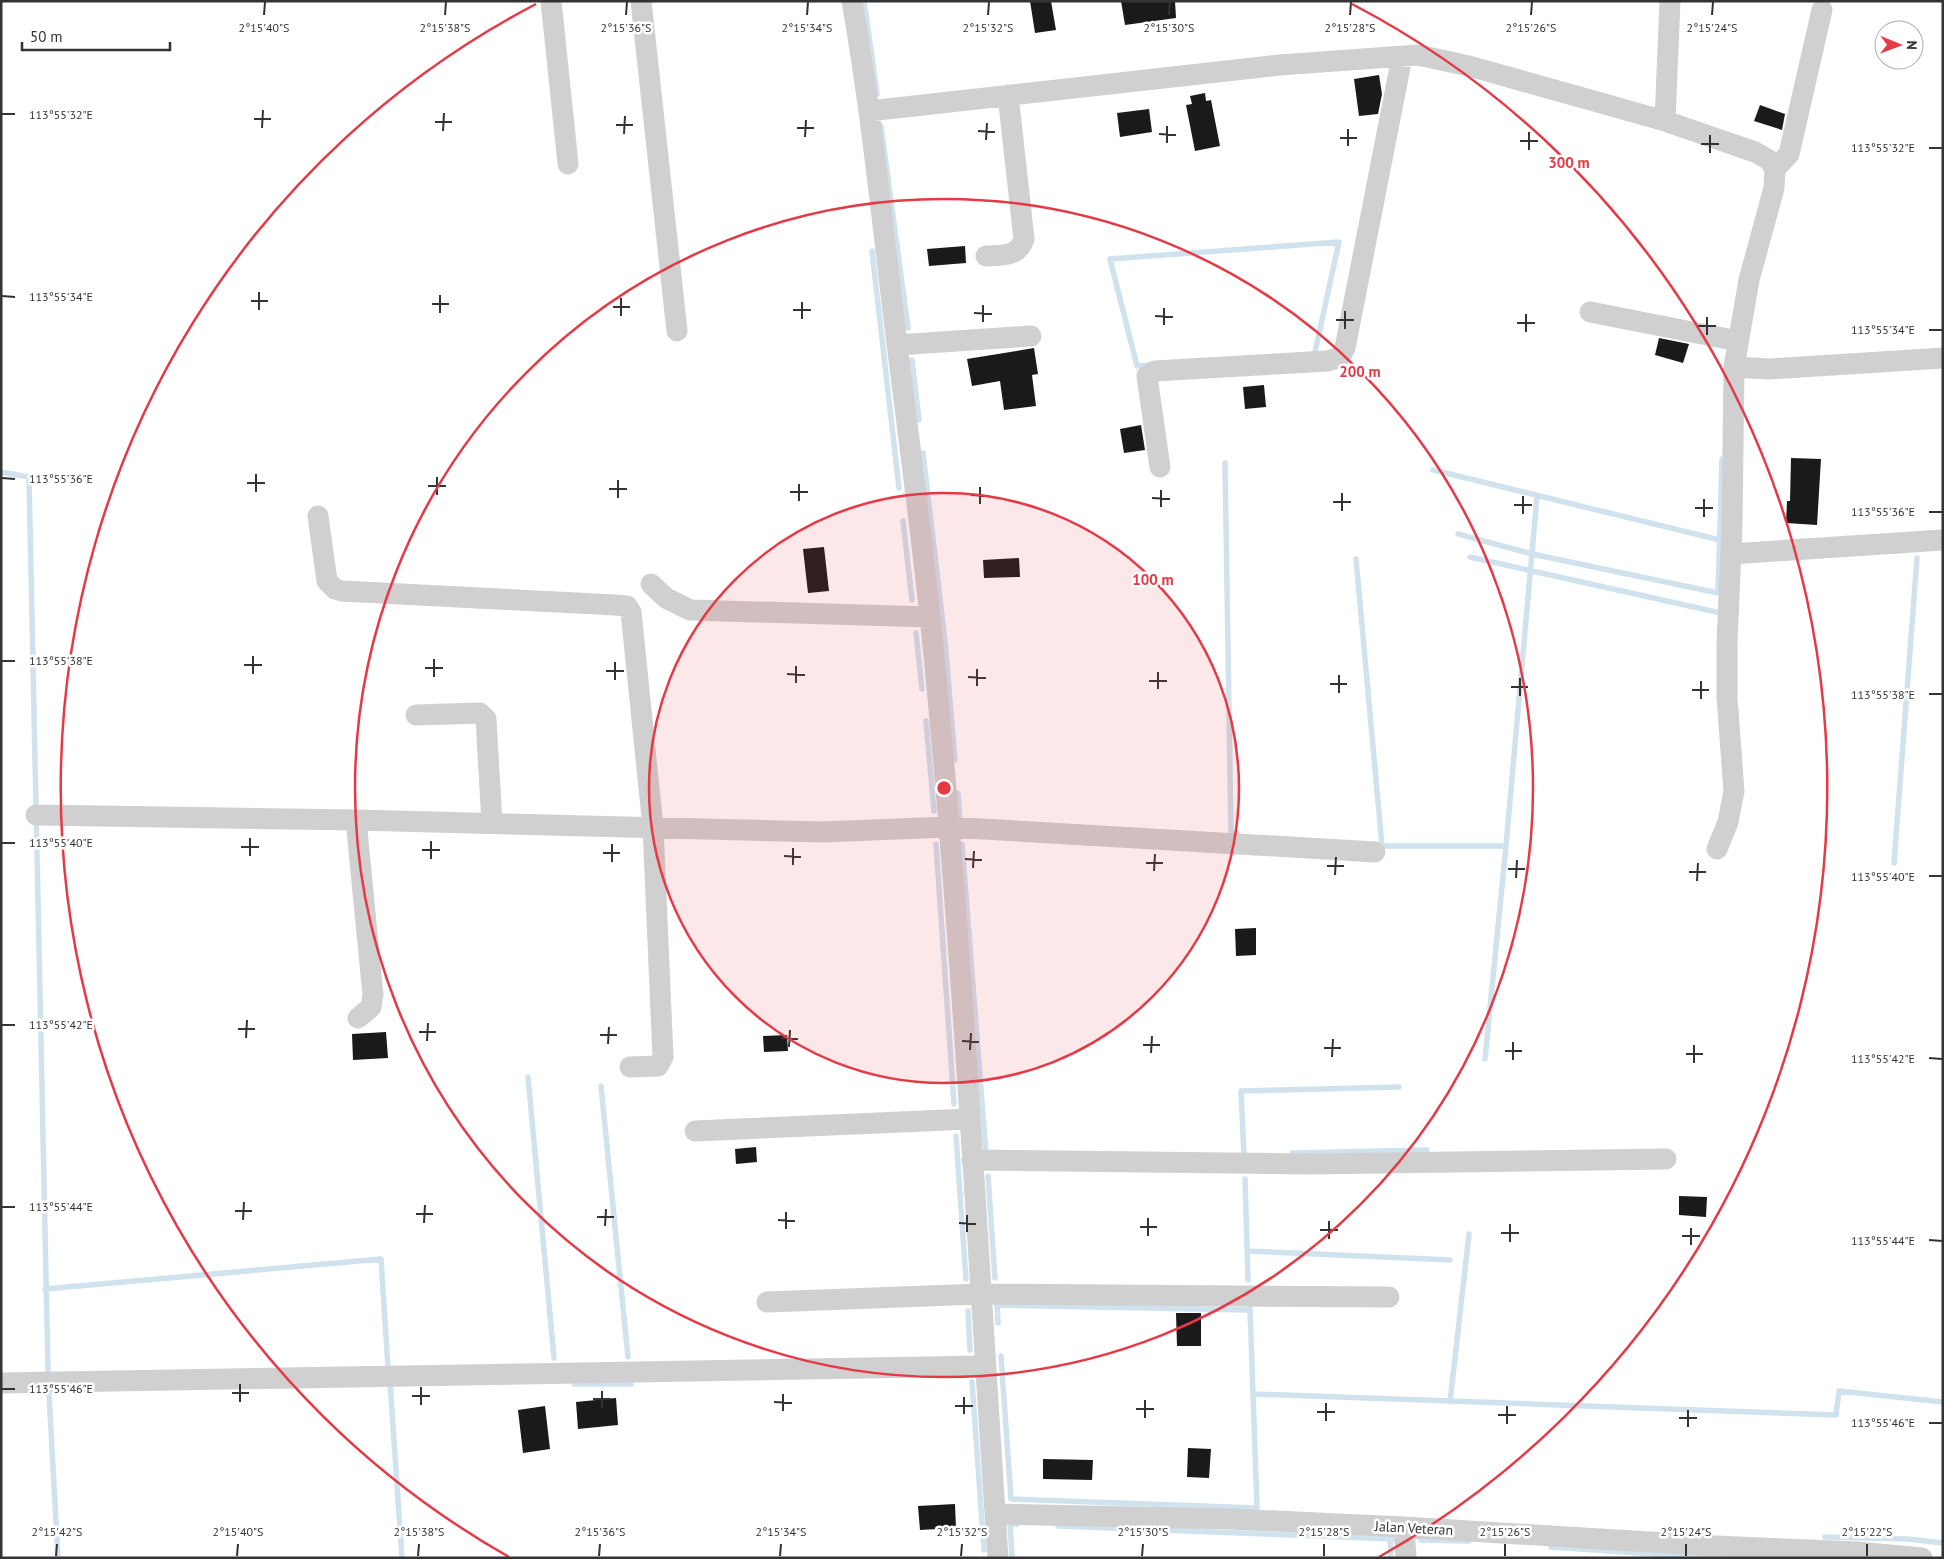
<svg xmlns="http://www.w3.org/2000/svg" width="1944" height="1559" font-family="'PT Sans',sans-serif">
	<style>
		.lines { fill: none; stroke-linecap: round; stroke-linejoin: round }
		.stream { stroke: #cfe2ee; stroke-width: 5.5 }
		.building { fill: #1a1a1a }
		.street { stroke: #d0d0d0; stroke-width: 21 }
		.ticks { fill: none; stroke: #333; stroke-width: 2 }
		.ring { fill: none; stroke: #e63946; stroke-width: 2.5 }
		.labels { text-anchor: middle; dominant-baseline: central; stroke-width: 5; stroke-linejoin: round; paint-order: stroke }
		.street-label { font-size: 14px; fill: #333; stroke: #fff }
		.ticks-label { font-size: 12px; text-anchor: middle; fill: #333; stroke: #fff; stroke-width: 5; stroke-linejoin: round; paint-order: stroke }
		.centre { fill: #e63946; stroke: #fff; stroke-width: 2.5 }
		.ring-label { font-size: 15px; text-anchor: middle; font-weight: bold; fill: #e63946; stroke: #fff; stroke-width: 5; stroke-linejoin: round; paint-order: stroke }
	</style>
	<rect width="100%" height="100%" fill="#fff"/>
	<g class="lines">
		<path class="stream" d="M864,1L877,94
			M881,126L908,328
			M872,251L899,488
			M912,360L919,420
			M1152,365L1137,366L1110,259L1339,242L1315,352
			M923,453L945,642L955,760
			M1225,463L1231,833L1238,834
			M1433,470L1720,540
			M1,472L29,477L48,1370
			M903,521L912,600
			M1458,534L1532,554L1718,593L1722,459
			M1470,557L1716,612
			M1356,559L1382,846H1506L1537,496
			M916,633L922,689
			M926,721L934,811
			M958,793L960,822
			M936,844L954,1104
			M962,844L986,1154
			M1894,863L1917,558
			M1485,1059L1506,846
			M528,1077L554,1358
			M601,1086L628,1357
			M956,1136L966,1279
			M1292,1153L1427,1150
			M1244,1156L1241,1091L1399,1087
			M988,1176L995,1278
			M1245,1179L1248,1280
			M1247,1251L1450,1260
			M45,1289L381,1259L388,1367
			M997,1304L998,1323
			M997,1305L1250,1310
			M968,1311L970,1350
			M1001,1356L1011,1499L1257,1508L1250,1308
			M390,1382L402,1558
			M972,1382L984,1550
			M574,1384H631
			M49,1394L58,1558
			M1253,1394L1836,1415L1839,1391L1943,1402
			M1450,1402L1469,1234
			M1058,1526L1392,1539
			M1825,1537L1908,1539L1943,1543
			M1390,1539L1391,1558
			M1421,1540L1469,1541
			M1551,1547L1712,1558
			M1012,1558L1010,1524H1017"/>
	</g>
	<path class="building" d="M1030,1H1051L1056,30L1035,33Z
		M1121,1H1175L1176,18L1125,25Z
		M1379,75L1382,94L1378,114L1359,116L1354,79Z
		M1205,93L1206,101L1211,100L1220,146L1195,151L1186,105L1192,104L1190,96Z
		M1760,105L1785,114L1782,130L1754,121Z
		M1149,109L1152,132L1120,137L1117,113Z
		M965,246L966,263L929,266L927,249Z
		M1659,338L1689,344L1683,363L1655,355Z
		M1034,348L1038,374L1032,375L1036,406L1004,410L1000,381L972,386L967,359Z
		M1264,385L1266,407L1245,409L1243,387Z
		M1141,425L1145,450L1124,453L1120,429Z
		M1791,458L1821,459L1817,525L1786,523L1787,501H1790Z
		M824,547L829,591L808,593L803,549Z
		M1019,558L1020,577L984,578L983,560Z
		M1256,928V955L1236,956L1235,929Z
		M386,1032L388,1058L353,1060L352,1034Z
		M787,1035L788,1051L764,1052L763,1036Z
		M756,1147L757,1162L736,1164L735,1149Z
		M1679,1196L1707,1197L1706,1217L1679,1215Z
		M1176,1313H1201V1346H1177Z
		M616,1398L618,1425L578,1429L576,1402Z
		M545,1406L550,1449L523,1453L518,1410Z
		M1188,1448L1211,1449L1209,1478L1187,1477Z
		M1043,1459L1093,1460L1092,1480L1043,1479Z
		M955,1504L956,1528L920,1530L918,1506Z"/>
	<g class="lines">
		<path class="street" d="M551,1L568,164
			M641,1L677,331
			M852,1C872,115 883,230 897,344C910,448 924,552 934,656C963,956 978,1257 998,1558
			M869,111L1280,65L1418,55L1469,66L1665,121L1755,152L1769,160L1775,169L1774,188L1749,280L1734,367L1732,525L1727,644V698L1734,791L1728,822L1717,849
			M1665,121L1670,1
			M1775,169L1789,154L1822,10
			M986,256C1003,255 1018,257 1024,239L1008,95
			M1590,312L1738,341
			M897,345L1031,336
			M1734,367L1769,369L1943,358
			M1160,467L1147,376L1155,371L1328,361L1340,357L1345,348L1402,57
			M318,516L327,581L335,589L342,591L615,605L627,606L631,612L653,827L663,1057L658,1066L630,1067
			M1731,554L1943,540
			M651,584L666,598L690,610L930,617
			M416,715L480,713L486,719L492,823
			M36,815L356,820L822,832L948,827L1375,852
			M356,820L373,995L371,1007L358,1018
			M695,1131L970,1119
			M972,1160L1308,1164L1666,1159
			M767,1302L980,1294L1389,1297
			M1,1383C329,1376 656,1373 984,1366
			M995,1514L1231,1519L1404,1527L1715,1546L1857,1552L1922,1558
			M1404,1527L1406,1558"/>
	</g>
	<path class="ticks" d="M264,15L265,2M445,15L446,2M626,15L627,2M807,15L808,2M988,15L989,2M1169,15L1170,2M1350,15L1351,2M1531,15L1532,2M1712,15L1713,2M2,114H15M254,119H271M435,122H452M616,125H633M262,128L263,110M797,128H814M443,131L444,113M978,131L995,132M624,134L625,116M1159,134L1176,135M805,137L806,120M1340,138H1357M986,140L987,123M1520,141H1538M1167,143V126M1701,144H1719M1348,146V129M1929,148H1942M1529,150V132M1710,153V135M2,296L15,297M251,301H268M432,304H449M613,307H630M259,310V292M793,310H811M440,313V295M974,313L992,314M621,316V298M1155,316L1173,317M802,319V302M1336,320H1354M983,322V305M1517,323H1535M1164,325V308M1698,326H1716M1345,329V311M1929,330H1942M1526,332V314M1707,335V317M2,478L15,479M247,483H265M428,486H446M609,489H627M256,492V474M790,492H808M437,495V477M971,495L989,496M618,498V480M1152,498L1170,499M799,501V484M1333,502H1351M980,504V487M1514,505H1532M1161,507V490M1695,508H1713M1342,511V493M1929,512H1942M1523,514V496M1704,517V499M2,661H15M244,665H262M425,668H443M606,671H624M253,674V656M787,674L805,675M434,677V659M968,677L986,678M615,680V662M1149,681H1167M796,683V666M1330,684H1347M977,686V669M1511,687H1528M1158,689V672M1692,690H1709M1339,693V675M1929,694H1942M1520,696V678M1701,699V681M2,843H15M241,847H259M422,850H440M603,853H620M250,856V838M784,856L801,857M431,859V841M965,859L982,860M612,862V844M1146,863H1163M793,865V848M1327,866H1344M973,868L974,851M1508,869H1525M1154,871L1155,854M1689,872H1706M1335,875L1336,857M1929,876H1942M1516,878L1517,860M1697,881L1698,863M2,1025H15M238,1029H255M419,1032H436M600,1035H617M246,1038L247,1020M781,1038L798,1039M427,1041L428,1023M962,1041L979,1042M608,1044L609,1027M1143,1045H1160M789,1047L790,1030M1324,1048H1341M970,1050L971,1033M1505,1051H1522M1151,1053L1152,1036M1686,1054H1703M1332,1057L1333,1039M1929,1058L1942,1059M1513,1060V1042M1694,1063V1045M2,1207H15M235,1211H252M416,1214H433M597,1217H614M243,1220L244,1202M778,1220L795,1221M424,1223L425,1205M959,1223L976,1224M605,1226L606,1209M1140,1227H1157M786,1229V1212M1320,1230H1338M967,1232V1215M1501,1233H1519M1148,1236V1218M1682,1236H1700M1329,1239V1221M1929,1240L1942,1241M1510,1242V1224M1691,1245V1228M2,1389H15M232,1393H249M412,1396H430M593,1399H611M240,1402V1384M774,1402L792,1403M421,1405V1387M955,1406H973M602,1408V1391M1136,1409H1154M783,1411V1394M1317,1412H1335M964,1414V1397M1498,1415H1516M1145,1418V1400M1679,1418H1697M1326,1421V1403M1929,1423H1942M1507,1424V1406M1688,1427V1410M56,1556L57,1544M237,1556L238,1544M418,1556L419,1544M599,1556L600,1544M780,1556L781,1544M961,1556L962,1544M1142,1556L1143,1544M1324,1556V1544M1505,1556V1544M1686,1556V1544M1867,1556V1544"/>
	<circle cx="944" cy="788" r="295" fill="#e63946" fill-opacity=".12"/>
	<g class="ring">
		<circle cx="944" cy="788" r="295"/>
		<circle cx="944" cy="788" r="589"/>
		<path d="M509 1557A884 884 0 0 1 536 4M1352 4A884 884 0 0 1 1379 1557"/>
	</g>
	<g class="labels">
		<g class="street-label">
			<text transform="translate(1414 1528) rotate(3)">Jalan Veteran</text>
		</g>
	</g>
	<g class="ticks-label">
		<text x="264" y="32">2°15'40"S</text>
		<text x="445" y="32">2°15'38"S</text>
		<text x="626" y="32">2°15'36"S</text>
		<text x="807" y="32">2°15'34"S</text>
		<text x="988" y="32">2°15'32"S</text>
		<text x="1169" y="32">2°15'30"S</text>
		<text x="1350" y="32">2°15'28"S</text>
		<text x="1531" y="32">2°15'26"S</text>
		<text x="1712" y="32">2°15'24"S</text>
		<text x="61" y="119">113°55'32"E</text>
		<text x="1883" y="152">113°55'32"E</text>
		<text x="61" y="301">113°55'34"E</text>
		<text x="1883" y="334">113°55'34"E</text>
		<text x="61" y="483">113°55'36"E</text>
		<text x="1883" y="516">113°55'36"E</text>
		<text x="61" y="665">113°55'38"E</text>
		<text x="1883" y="699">113°55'38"E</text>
		<text x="61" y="847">113°55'40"E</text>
		<text x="1883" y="881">113°55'40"E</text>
		<text x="61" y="1029">113°55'42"E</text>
		<text x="1883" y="1063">113°55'42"E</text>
		<text x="61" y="1211">113°55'44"E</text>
		<text x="1883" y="1245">113°55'44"E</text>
		<text x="61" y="1393">113°55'46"E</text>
		<text x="1883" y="1427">113°55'46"E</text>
		<text x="57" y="1536">2°15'42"S</text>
		<text x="238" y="1536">2°15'40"S</text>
		<text x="419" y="1536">2°15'38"S</text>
		<text x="600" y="1536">2°15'36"S</text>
		<text x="781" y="1536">2°15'34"S</text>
		<text x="962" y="1536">2°15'32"S</text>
		<text x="1143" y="1536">2°15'30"S</text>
		<text x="1324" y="1536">2°15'28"S</text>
		<text x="1505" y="1536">2°15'26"S</text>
		<text x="1686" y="1536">2°15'24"S</text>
		<text x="1867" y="1536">2°15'22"S</text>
	</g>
	<circle cx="944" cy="788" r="8" class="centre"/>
	<g class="ring-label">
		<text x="1569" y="168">300 m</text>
		<text x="1360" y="377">200 m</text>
		<text x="1153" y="585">100 m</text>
	</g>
	<rect width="1944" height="1559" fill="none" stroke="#333333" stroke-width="5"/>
	<g transform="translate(1899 45) rotate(91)"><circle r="24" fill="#ffffff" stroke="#adadad"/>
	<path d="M0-4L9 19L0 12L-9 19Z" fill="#e63946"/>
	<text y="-8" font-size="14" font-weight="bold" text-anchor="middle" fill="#333333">N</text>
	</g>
	<path d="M22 42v8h148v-8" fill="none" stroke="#333333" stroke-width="2.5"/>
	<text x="30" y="42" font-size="15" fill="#333333" stroke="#ffffff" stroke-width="4" paint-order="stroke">50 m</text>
</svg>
